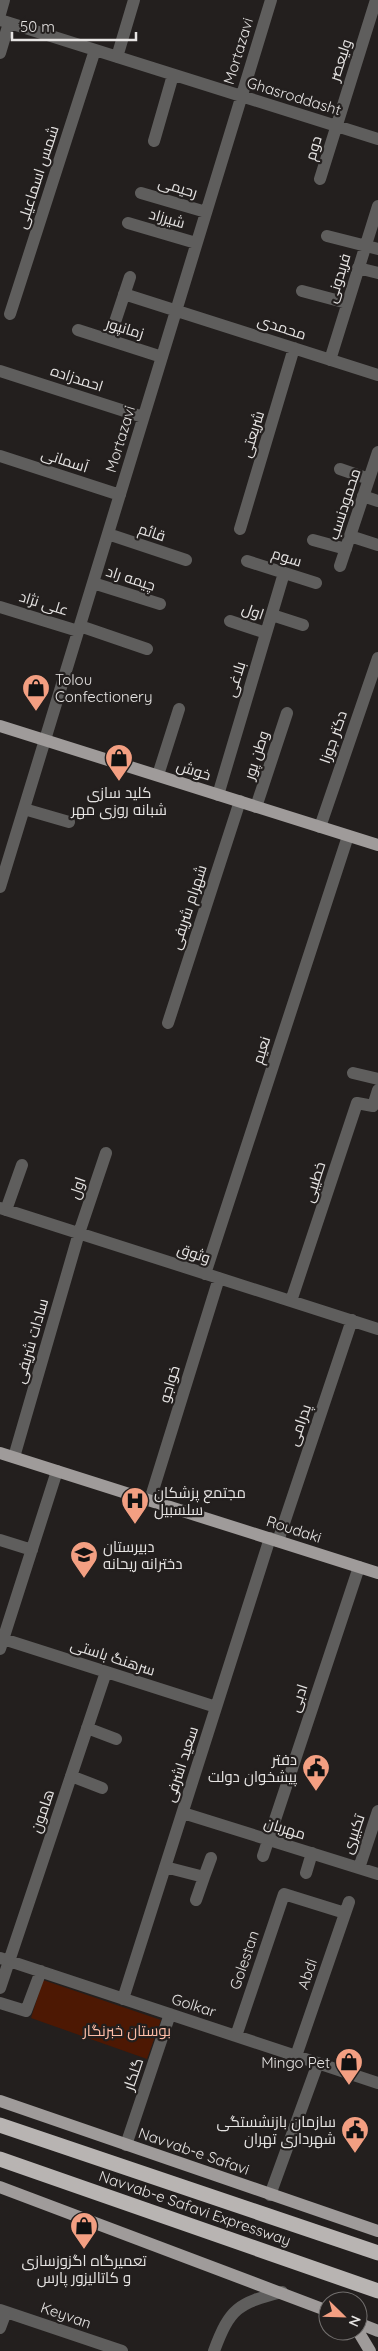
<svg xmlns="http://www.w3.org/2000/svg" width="378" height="2351" font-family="Quicksand,Cairo,sans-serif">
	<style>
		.green { fill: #4d1803 }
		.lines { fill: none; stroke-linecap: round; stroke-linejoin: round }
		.minor { stroke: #5f5e5d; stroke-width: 12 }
		.major { stroke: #9f9b9a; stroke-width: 12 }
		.highway { stroke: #b8b4b2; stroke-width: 15 }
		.labels { text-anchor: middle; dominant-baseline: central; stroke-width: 4.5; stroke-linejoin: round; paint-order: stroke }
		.street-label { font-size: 15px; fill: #e6e4e3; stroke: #231f1e }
		.poi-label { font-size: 15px; fill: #e6e4e3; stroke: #231f1e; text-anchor: start }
		.park-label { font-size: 15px; fill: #fdbca6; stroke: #231f1e }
	</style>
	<rect width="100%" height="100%" fill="#231f1e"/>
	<path class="green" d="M43,1980L161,2020L147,2059L31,2018Z"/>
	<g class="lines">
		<path class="minor" d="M0,14L4,0
			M0,20L378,139
			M0,53L9,23
			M117,57L134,0
			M154,141L173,75
			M320,179L375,3
			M141,193L206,212
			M128,223L196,243
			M327,236L378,249
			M358,268L378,273
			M302,291L347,303
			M124,294L378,375
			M10,314L95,50
			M115,322L130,277
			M78,330L162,357
			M330,360L378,206
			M0,371L143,417
			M0,456L120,495
			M340,469L369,479
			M363,496L378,501
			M240,529L294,348
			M108,534L186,560
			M350,536L378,545
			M313,540L346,549
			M247,561L316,583
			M340,566L378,452
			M93,583L160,604
			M0,607L78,631
			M272,615L303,625
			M230,621L266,633
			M80,626L147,649
			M158,775L179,709
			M218,795L284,573
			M256,807L287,713
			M24,809L69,822
			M320,827L378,658
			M0,887L271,0
			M168,1023L240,801
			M353,1073L378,1079
			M0,1208L378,1329
			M6,1210L22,1165
			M205,1274L348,836
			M291,1301L357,1103L373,1106L378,1090
			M14,1457L79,1233L106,1153
			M150,1500L219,1278
			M0,1540L32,1550
			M278,1541L352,1320
			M0,1638L216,1707
			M0,1649L57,1471
			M87,1728L116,1739
			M71,1776L102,1788
			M183,1813L378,1874
			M263,1856L359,1567
			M165,1867L204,1877L196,1900
			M359,1868L378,1811
			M306,1873L312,1853
			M204,1877L211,1858
			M0,1958L378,2083
			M0,1988L106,1672
			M123,1999L270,1538
			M0,2003L26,2011L41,1971
			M236,2036L284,1894L345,1913
			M296,2056L349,1902
			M126,2145L170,2014
			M270,2195L318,2063
			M0,2310L122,2351
			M0,2328L6,2312
			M214,2351C230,2308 238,2303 282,2292"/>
		<path class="major" d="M0,726L378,845
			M0,1453L378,1573
			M0,2101L378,2231
			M0,2187L328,2311
			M358,2323L378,2331
			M358,2331L370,2351"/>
		<path class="highway" d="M0,2125L378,2253
			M0,2159L378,2291"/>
	</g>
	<defs>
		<symbol id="shop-pin" viewBox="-11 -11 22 30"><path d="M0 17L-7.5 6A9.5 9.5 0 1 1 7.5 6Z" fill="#f39f82" stroke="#231f1e"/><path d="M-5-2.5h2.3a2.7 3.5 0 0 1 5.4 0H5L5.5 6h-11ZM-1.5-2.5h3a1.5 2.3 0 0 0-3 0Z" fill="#111"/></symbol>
		<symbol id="hospital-pin" viewBox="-11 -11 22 30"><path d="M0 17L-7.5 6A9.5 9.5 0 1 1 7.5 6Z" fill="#f39f82" stroke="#231f1e"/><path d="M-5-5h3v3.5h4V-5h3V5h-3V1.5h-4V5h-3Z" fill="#111"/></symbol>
		<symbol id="school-pin" viewBox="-11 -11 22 30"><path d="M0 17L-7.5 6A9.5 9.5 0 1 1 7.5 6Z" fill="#f39f82" stroke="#231f1e"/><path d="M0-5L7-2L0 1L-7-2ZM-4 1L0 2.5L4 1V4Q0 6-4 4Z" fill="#111"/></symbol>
		<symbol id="civic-pin" viewBox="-11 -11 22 30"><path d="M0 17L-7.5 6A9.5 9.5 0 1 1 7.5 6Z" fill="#f39f82" stroke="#231f1e"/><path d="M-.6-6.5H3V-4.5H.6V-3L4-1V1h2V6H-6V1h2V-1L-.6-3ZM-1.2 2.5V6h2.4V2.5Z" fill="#111"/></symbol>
	</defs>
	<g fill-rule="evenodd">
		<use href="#shop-pin" x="20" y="672" width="32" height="43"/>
		<use href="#shop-pin" x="103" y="742" width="32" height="43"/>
		<use href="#hospital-pin" x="119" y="1485" width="32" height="43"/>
		<use href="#school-pin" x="68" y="1539" width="32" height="43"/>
		<use href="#civic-pin" x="300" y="1752" width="32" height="43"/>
		<use href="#shop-pin" x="333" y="2046" width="32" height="43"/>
		<use href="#civic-pin" x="339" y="2114" width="32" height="43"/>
		<use href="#shop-pin" x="68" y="2210" width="32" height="43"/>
	</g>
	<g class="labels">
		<g class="street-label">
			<text transform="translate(238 51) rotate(-73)">Mortazavi</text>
			<text transform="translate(340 60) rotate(-72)">ولیعصر</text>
			<text transform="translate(294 96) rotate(17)">Ghasroddasht</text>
			<text transform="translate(313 148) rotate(-73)">دوم</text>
			<text transform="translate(37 177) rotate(-72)">شمس اسماعیلی</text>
			<text transform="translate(178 187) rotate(17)">رحیمی</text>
			<text transform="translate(167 218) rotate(16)">شیرزاد</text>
			<text transform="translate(338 278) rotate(-73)">فریدونی</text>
			<text transform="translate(282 327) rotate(18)">محمدی</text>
			<text transform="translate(125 328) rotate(17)">زمانپور</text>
			<text transform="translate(77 378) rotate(18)">احمدزاده</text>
			<text transform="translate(252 434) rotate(-73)">شریعتی</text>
			<text transform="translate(120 439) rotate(-73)">Mortazavi</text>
			<text transform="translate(65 460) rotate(18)">آسمانی</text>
			<text transform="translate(344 504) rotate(-72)">محمودنسب</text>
			<text transform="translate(152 532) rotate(18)">قائم</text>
			<text transform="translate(287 557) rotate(18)">سوم</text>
			<text transform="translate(131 578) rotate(18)">چیمه راد</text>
			<text transform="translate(44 603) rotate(17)">علی نژاد</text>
			<text transform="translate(253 611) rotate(19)">اول</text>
			<text transform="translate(235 679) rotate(-73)">بلاغی</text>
			<text transform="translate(333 737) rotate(-71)">دکتر جوزا</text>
			<text transform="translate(256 755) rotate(-72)">وطن پور</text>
			<text transform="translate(194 770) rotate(18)">خوش</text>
			<text transform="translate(188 907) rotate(-72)">شهرام شریفی</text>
			<text transform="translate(261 1050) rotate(-72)">نعیم</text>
			<text transform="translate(314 1182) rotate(-72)">خطیبی</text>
			<text transform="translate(77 1188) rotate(-71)">اول</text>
			<text transform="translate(194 1253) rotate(18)">وثوق</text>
			<text transform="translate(31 1341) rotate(-74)">سادات شریفی</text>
			<text transform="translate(169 1384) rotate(-73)">خواجو</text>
			<text transform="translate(299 1425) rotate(-71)">پدرامی</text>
			<text transform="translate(294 1529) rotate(18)">Roudaki</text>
			<text transform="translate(113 1657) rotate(18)">سرهنگ باستی</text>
			<text transform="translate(298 1698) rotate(-72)">ادبی</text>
			<text transform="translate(181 1764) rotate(-72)">سعید اشرفی</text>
			<text transform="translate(42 1811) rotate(-71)">هامون</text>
			<text transform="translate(285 1828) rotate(17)">مهربان</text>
			<text transform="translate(353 1834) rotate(-71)">تکبیری</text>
			<text transform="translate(244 1960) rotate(-71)">Golestan</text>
			<text transform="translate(307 1974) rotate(-71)">Abdi</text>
			<text transform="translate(194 2005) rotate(18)">Golkar</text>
			<text transform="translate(133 2074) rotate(-71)">گلکار</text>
			<text transform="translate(194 2151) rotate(19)">Navvab-e Safavi</text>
			<text transform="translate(195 2208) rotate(19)">Navvab-e Safavi Expressway</text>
			<text transform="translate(66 2315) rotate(19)">Keyvan</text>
		</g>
		<g class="poi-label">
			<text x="55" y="679">Tolou<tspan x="55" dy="17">Confectionery</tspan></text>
			<text x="119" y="792" text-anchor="middle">کلید سازی<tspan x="119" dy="17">شبانه روزی مهر</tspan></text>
			<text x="154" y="1492">مجتمع پزشکان<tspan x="154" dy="17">سلسبیل</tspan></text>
			<text x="103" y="1546">دبیرستان<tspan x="103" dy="17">دخترانه ریحانه</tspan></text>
			<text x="297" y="1759" text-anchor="end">دفتر<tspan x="297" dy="17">پیشخوان دولت</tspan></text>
			<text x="330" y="2062" text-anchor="end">Mingo Pet</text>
			<text x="336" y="2121" text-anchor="end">سازمان بازنشستگی<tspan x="336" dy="17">شهرداری تهران</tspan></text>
			<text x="84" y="2260" text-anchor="middle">تعمیرگاه اگزوزسازی<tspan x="84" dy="17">و کاتالیزور پارس</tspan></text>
		</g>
		<g class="park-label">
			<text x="127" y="2030">بوستان خبرنگار</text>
		</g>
	</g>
	<g transform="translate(343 2316) rotate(113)"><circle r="24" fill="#231f1e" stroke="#716e6d"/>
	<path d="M0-4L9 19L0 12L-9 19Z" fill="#f39f82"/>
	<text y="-8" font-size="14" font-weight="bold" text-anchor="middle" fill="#e6e4e3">N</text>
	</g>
	<path d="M12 32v8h124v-8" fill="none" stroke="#e6e4e3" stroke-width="2.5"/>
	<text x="20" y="32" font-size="15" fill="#e6e4e3" stroke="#231f1e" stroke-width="4" paint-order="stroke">50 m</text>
</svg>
